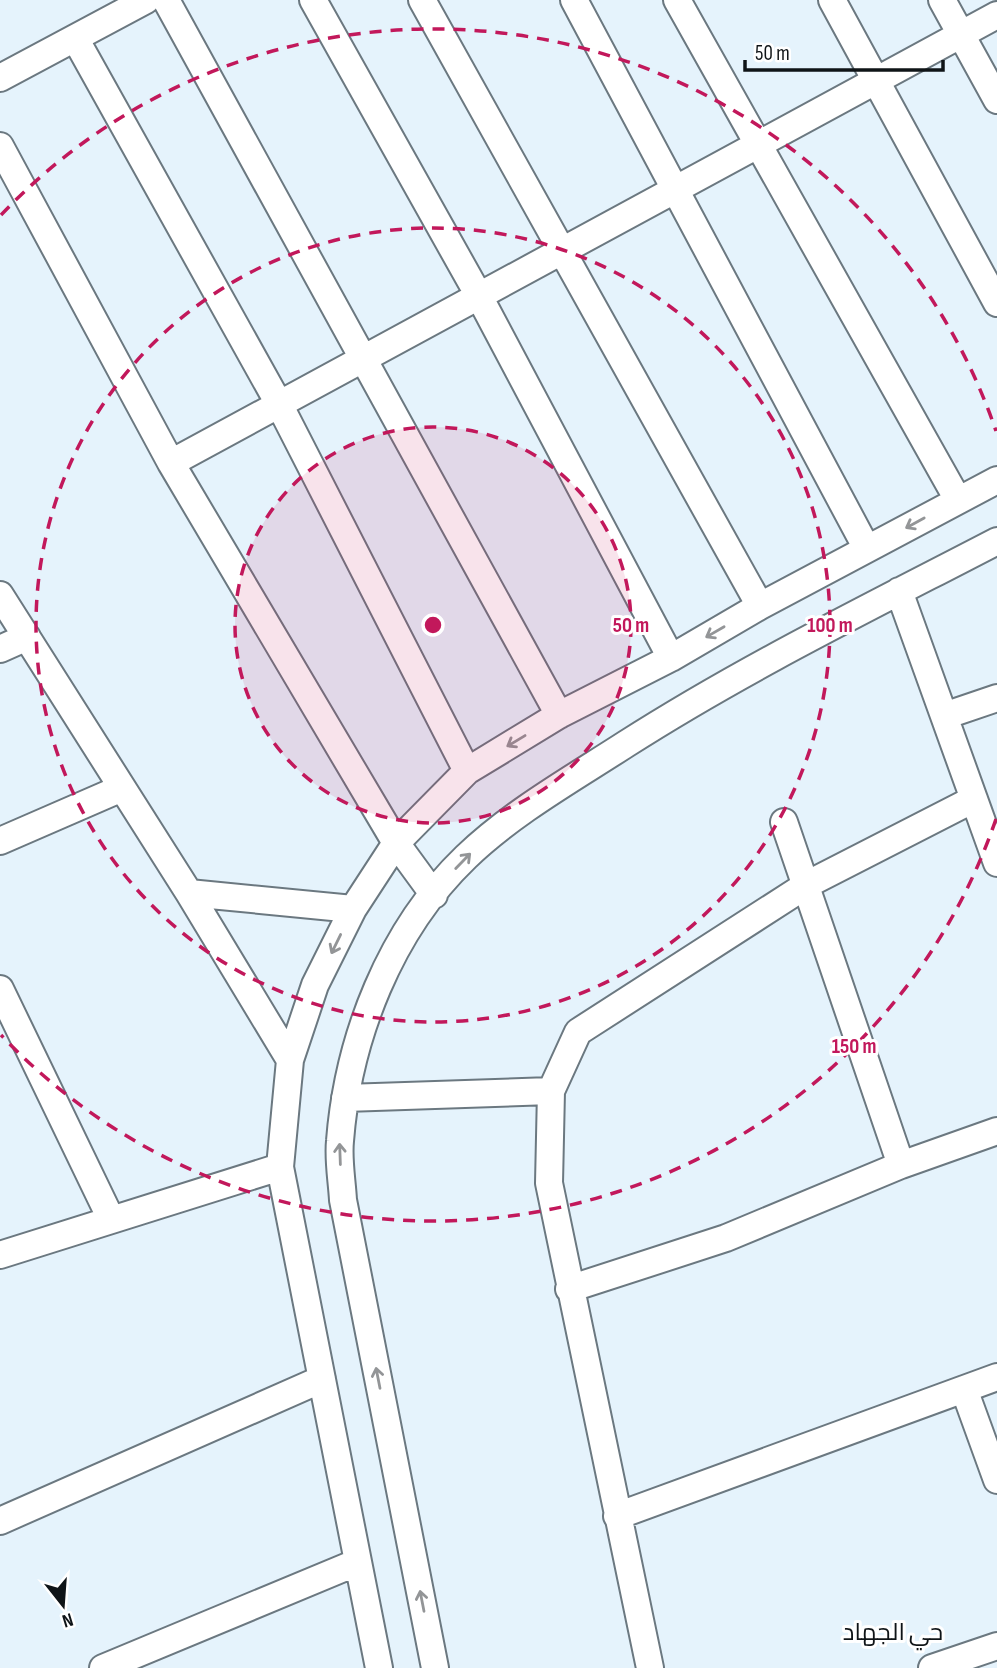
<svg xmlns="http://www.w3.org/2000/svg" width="997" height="1668" font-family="'Sofia Sans Condensed',Cairo,sans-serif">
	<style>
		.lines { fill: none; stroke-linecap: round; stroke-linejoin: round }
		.minor-casing { stroke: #6b7880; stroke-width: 30 }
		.minor { stroke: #fff; stroke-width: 26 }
		.oneway { stroke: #939597 }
		.ring { fill: none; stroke: #c2185b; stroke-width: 3.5; stroke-dasharray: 12 9 }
		.labels { text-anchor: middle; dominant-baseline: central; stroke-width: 6; stroke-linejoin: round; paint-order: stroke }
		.neighbourhood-label { font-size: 24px; fill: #0f1417; stroke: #fff }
		.centre { fill: #c2185b; stroke: #fff; stroke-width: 3.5 }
		.ring-label { font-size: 21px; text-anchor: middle; font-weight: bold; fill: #c2185b; stroke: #fff; stroke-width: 6; stroke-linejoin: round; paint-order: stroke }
	</style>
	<rect width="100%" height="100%" fill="#e5f3fc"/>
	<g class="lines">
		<defs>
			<path id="minor" d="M166,0L559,715
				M313,0L479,296L671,658
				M422,0L760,606
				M574,0L867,549
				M677,0L958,500
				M832,0L997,303
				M942,0L997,100
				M75,38L279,404L467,771
				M0,78L146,0
				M0,146L171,463L396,843L434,895
				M171,463L997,15
				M899,591L997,863
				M0,595L189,893L290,1060
				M0,649L27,637
				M944,716L997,698
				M784,822L901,1165
				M0,841L122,788
				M189,893L353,909
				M0,989L111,1219
				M345,1098L551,1091
				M0,1255L280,1167
				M569,1289L726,1238L901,1165L997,1131
				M964,1389L997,1480
				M617,1516L997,1377
				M0,1521L322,1379
				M103,1668L358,1562
				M379,1668L280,1167L290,1060L315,985L353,909L396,843L467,771L559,715L671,658L760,606L997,480
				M435,1668L343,1200C342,1181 338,1160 340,1141C348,1038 390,930 466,857C513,812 572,779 626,744C745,668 872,606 997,541
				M650,1668L549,1183L551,1091L578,1032L808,884L974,799
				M932,1668L997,1646"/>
		</defs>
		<use href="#minor" class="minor-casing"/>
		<use href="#minor" class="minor"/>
	</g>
	<defs><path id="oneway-shaft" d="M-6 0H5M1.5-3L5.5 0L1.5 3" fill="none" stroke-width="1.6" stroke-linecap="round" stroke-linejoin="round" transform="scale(1.75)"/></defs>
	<g class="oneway">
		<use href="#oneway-shaft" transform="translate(915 523) rotate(151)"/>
		<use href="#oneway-shaft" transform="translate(715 632) rotate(150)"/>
		<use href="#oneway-shaft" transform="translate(516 741) rotate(149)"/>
		<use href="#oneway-shaft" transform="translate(463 861) rotate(-46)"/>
		<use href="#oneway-shaft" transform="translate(336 944) rotate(116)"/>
		<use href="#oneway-shaft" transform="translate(340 1154) rotate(-92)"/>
		<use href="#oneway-shaft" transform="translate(378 1378) rotate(-101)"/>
		<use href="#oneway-shaft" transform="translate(422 1601) rotate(-101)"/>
	</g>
	<circle cx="433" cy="625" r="198" fill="#c2185b" fill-opacity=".12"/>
	<g class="ring">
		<circle cx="433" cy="625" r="198"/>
		<circle cx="433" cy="625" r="397"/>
		<path d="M996 819A595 595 0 0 1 1 1035M1 215A595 595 0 0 1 996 431"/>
	</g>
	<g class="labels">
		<g class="neighbourhood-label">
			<text x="893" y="1632">حي الجهاد</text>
		</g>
	</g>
	<circle cx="433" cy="625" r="10" class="centre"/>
	<g class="ring-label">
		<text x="631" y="632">50 m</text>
		<text x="830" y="632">100 m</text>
		<text x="854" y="1053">150 m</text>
	</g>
	<g transform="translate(63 1605) rotate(163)" stroke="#ffffff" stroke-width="5" paint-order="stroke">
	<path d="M0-5L12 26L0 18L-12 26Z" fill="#0f1417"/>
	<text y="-10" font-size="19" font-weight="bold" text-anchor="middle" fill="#0f1417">N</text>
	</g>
	<path d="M745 60v10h198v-10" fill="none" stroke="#0f1417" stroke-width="3.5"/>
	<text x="755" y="60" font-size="21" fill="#0f1417" stroke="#ffffff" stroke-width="5" paint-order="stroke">50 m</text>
</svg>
